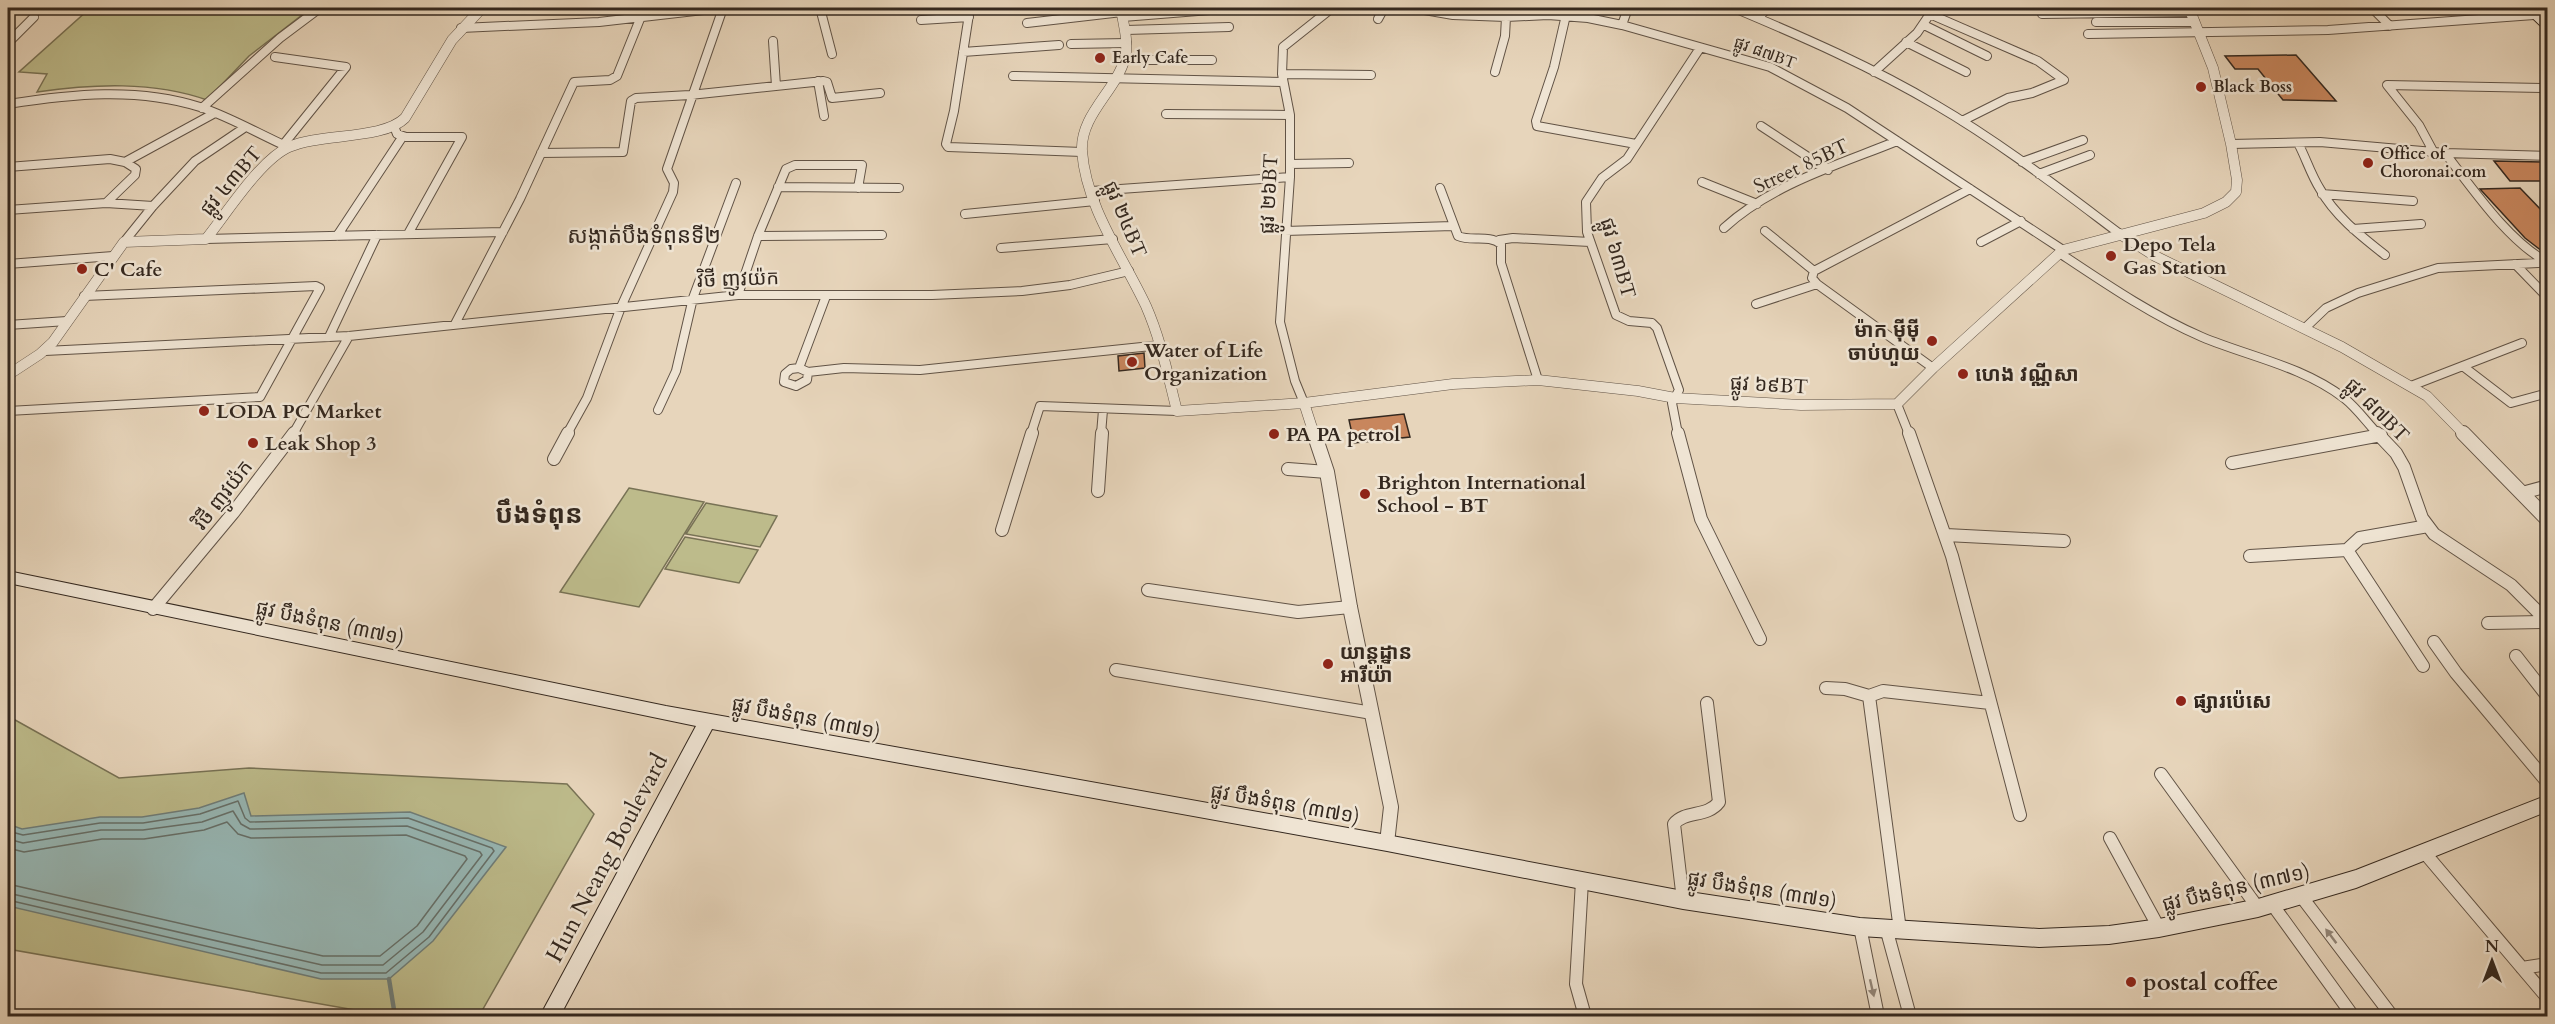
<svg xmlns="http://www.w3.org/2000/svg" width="2555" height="1024" font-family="Cardo,'Noto Sans Khmer',serif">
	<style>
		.green { fill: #bdbb8b; stroke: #787255; stroke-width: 1.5 }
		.water { fill: #97b8b6; stroke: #6f7e7a; stroke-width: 1.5 }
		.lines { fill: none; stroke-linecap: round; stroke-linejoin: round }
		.shore { stroke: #66706a; stroke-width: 1.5 }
		.stream { stroke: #6f7e7a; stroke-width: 4.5 }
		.canal { fill: #97b8b6; fill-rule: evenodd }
		.building { fill: #c8865d; stroke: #34281f; stroke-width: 1.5 }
		.minor-far1-casing { stroke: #615346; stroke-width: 10 }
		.minor-casing { stroke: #615346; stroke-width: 14 }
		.tertiary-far1-casing { stroke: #615346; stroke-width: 11 }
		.tertiary-casing { stroke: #615346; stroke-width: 16 }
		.secondary-casing { stroke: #34281f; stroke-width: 2 }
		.minor-far1 { stroke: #efe4d3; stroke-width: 8 }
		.minor { stroke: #efe4d3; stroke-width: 12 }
		.tertiary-far1 { stroke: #efe4d3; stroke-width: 10 }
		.tertiary { stroke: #efe4d3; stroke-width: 14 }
		.secondary { fill: #efe4d3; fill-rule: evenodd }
		.oneway { fill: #928679 }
		.poi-dot { fill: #8f2418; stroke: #efe4d3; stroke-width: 2 }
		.labels { text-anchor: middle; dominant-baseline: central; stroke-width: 5; stroke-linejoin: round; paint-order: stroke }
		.far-street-label { font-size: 16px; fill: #34281f; stroke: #efe4d3 }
		.far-poi-label { font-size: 16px; font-weight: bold; fill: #34281f; stroke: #efe4d3; text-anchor: start }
		.street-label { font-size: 20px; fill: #34281f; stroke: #efe4d3 }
		.poi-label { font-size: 20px; font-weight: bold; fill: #34281f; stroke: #efe4d3; text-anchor: start }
		.quarter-label { font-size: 22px; fill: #34281f; stroke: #efe4d3 }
		.near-street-label { font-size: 24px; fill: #34281f; stroke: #efe4d3 }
		.near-poi-label { font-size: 24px; font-weight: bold; fill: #34281f; stroke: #efe4d3; text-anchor: start }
		.district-label { font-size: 26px; font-weight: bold; fill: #34281f; stroke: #efe4d3 }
	</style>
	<rect width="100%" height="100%" fill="#e7d5bb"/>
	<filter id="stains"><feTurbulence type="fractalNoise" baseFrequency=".00333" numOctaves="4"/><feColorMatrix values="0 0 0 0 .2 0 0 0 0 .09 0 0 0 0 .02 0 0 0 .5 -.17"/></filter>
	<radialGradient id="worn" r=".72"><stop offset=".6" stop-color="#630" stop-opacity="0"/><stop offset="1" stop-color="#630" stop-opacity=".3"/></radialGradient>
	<path class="green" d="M46,8H311L249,56L207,100C153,81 93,84 37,92L47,74L19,72L88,10L42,11Z
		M629,488L704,502L639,607L560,592Z
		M706,503L777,516L760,547L686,534Z
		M685,537L758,550L739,583L665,569Z
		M8,716L119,778L249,768L567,784L594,814L479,1016H389L8,949Z"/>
	<path class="water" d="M244,793L251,816L410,812L506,847L433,941L389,979H321L8,906V824L22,829L100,817H142L199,808Z"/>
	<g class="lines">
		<path class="shore" d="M8,831L23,835L100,823H143L200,814L238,801L245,818L250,822L408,818L492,848L494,851L429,937L386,973H321L8,900
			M8,839L23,843L101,830H143L202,822L233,811L241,824L250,829L407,826L480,852L482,855L423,932L383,965H322L8,893
			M8,848L24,852L102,839H144L204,830L227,822L238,834L251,838L406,835L465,856L467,859L417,926L380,956H323L8,884"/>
		<path class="stream" d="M389,979L395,1016"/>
		<path class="canal" d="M8,8H14L8,12Z"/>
	</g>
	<path class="building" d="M2296,55L2336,101L2283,100L2258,69H2235L2225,56Z
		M2494,161L2547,162V181H2510Z
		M2520,188L2547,216V255L2525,238L2480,189Z
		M1144,353L1145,368L1119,371L1118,356Z
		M1404,414L1410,437L1354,443L1349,420Z"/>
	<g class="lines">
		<defs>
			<path id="minor-far1" d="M820,8L832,54
				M970,8L954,111L946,144L948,147L1082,152
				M1413,8L1453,15L1506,17L1548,15L1588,18L1622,25L1770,67L1847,108L2063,250
				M1734,8C1803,37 1872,67 1936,105C2001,143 2060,189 2120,234
				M2372,8L2390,26
				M2042,14L2191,12
				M1566,15L1554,67L1536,121L1537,126L1636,144
				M1932,15L2038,61L2064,80L2032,93L2008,98L1962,121
				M1123,17L1235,8
				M1758,18L1768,8
				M1378,19L1384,8
				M921,20L969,17
				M2096,22H2195
				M1027,23L1122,12
				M1622,25L1628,8
				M1924,25L1987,56
				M461,28L599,22L721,8
				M1126,30L1229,27
				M2088,34L2328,30L2534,15
				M773,41L776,86
				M1906,42L1966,72
				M8,43L34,17
				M1071,44L1127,43
				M963,52L1059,45
				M275,57L346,67L283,145
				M1125,60H1212
				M1495,72L1505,36L1506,17
				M1874,72L1917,33L1934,8
				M1282,74L1371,75
				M1013,76L1283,82
				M818,81L824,116
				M8,104C72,94 137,87 200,107C230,117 259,134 288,147
				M202,108L280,38L320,8
				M1166,114L1290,115
				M394,126L397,134L406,137H462L408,234
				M1761,126L1828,170
				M2298,143C2306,158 2311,175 2320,189C2335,216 2361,236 2385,255
				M2231,144L2320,142L2445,153L2548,156
				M2433,151L2419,125L2387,85L2548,88
				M541,153L623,152L631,101L636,98L690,95L823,81L827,82L832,98L880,93
				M2445,153C2473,189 2507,240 2547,262
				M125,162L213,114
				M2022,162L2083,140
				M1290,164L1349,163
				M8,167L110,159L125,162L136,169L135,175L106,203
				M2039,174L2090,155
				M1702,182L1757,204
				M778,187L899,188
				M1440,188L1458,236C1472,242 1488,234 1501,244V263L1538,380
				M1092,191L1290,177
				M2322,194L2413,201
				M8,210L106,203L153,206
				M965,214L1095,201
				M1724,228C1772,184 1838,165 1897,141
				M2353,229L2421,224
				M1285,231L1453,226
				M1765,231L1814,271
				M337,236L403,136
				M758,236L882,235
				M206,239L503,232
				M1499,240L1513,238L1590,242
				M124,242L153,206L195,161L244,128
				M1981,242L2021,221
				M1001,248L1113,239
				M2061,254C2106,284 2153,316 2202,337C2250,357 2302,366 2344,398C2357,408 2367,423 2378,434
				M8,264L113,256
				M2515,264L2548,298
				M1814,271L1970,189
				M1814,271L1812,278L1817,284L1933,368
				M738,295L758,236L786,169L795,165H862L858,188
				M1756,304L1817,284
				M455,324L520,199L574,82L610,80L617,76L640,19
				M8,325L67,321
				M2305,328L2326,308L2358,293L2438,268L2538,263L2543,260
				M329,337L377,235
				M45,351L349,336L738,295H932L1022,291L1070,285L1129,271
				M2464,367L2511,403L2548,393
				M799,368L826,296
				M799,368L808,372L807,380L796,386L784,382L785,374L791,369Z
				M808,372L844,368L920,370L1161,345
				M2411,386L2522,343
				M1304,403L1295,381L1280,322L1290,177V115L1282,74L1283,47L1332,8
				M1897,404L1909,434
				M658,410L676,371L693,298L736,183
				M8,411L260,397L320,288L316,286L84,296
				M293,434L349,336
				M567,434L587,398L621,307L673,192L674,183L667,169L723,8
				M1031,434L1040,406L1177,411
				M1101,434L1103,410
				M1678,434L1672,403L1679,390L1657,328L1652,323L1629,321L1616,315L1587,232L1586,202L1602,178L1627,159L1700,48"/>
			<path id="minor" d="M1678,433L1701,519L1760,639
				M1909,433L1952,556L2020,815
				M2377,433L2396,453L2404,467L2422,518L2434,534L2511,585L2548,622
				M554,459L568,433
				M2232,463L2381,435
				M1288,469L1327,472
				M1098,491L1102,433
				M2522,493L2548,486
				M1002,530L1032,433
				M1946,535L2064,541
				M2347,550L2423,666
				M2250,556L2347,550L2360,538L2428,526
				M1148,590L1298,612L1350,607
				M153,609L233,513L294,433
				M2488,623L2548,622
				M2434,642L2456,673L2548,783
				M2516,656L2548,697
				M1116,670L1372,713
				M1826,688L1845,689L1869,696L1883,691L1990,703
				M1869,696L1900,930
				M2161,774L2258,908
				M2110,838L2159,928
				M2424,852L2545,995
				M1582,881L1576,984L1585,1016
				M2301,896L2392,1016
				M1683,900L1674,824C1685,810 1707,818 1719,802L1707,703
				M2272,904L2353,1016
				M1860,927L1878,1016
				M1886,928L1910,1016
				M2522,968L2548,964"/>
			<path id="tertiary-far1" d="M1121,8C1123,24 1129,41 1125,58C1116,91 1080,115 1082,151C1086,207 1123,257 1146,306C1161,340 1168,376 1177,411L1304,403L1453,384L1538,380L1638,391L1675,398L1801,405L1897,404L1933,368L2063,250L2204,213L2226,202L2236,192L2237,180L2231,144L2213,68L2189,8
				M2120,234L2155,256L2342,347L2427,396L2464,434
				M8,375L40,354L53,342L124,242L206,239C227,213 260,160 289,147C320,133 383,140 405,118L452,40L482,8
				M1304,403L1314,434"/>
			<path id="tertiary" d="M1314,433L1327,472L1350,607L1391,807L1387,843
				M2463,433L2548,520"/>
			<path id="secondary" d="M2522,8H2532L2548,23V33Z
				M8,571L666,706L1387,835L1683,891L1860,918L2039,929L2109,926L2159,919L2258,899L2356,870L2548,795V811L2356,888L2258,917L2159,937L2109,944L2039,947L1860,936L1683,909L1387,851L712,729L560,1016H540L696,726L8,583Z"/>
		</defs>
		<use href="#minor-far1" class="minor-far1-casing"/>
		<use href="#minor" class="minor-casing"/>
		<use href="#tertiary-far1" class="tertiary-far1-casing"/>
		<use href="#tertiary" class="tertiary-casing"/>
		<use href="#secondary" class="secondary-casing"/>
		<use href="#minor-far1" class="minor-far1"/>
		<use href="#minor" class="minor"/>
		<use href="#tertiary-far1" class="tertiary-far1"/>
		<use href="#tertiary" class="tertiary"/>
		<use href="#secondary" class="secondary"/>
	</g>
	<defs><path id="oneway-solid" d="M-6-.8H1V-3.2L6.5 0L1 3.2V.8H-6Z" transform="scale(1.5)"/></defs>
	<g class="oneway">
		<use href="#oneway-solid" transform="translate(2331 936) rotate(-127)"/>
		<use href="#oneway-solid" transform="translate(1872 988) rotate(77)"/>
	</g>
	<g class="poi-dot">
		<circle cx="1100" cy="58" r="6"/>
		<circle cx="2201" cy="87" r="6"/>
		<circle cx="2368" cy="163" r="6"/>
		<circle cx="2111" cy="256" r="6"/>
		<circle cx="82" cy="269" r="6"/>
		<circle cx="1932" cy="341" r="6"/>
		<circle cx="1132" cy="362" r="6"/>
		<circle cx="1963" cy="374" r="6"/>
		<circle cx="204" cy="411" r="6"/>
		<circle cx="1274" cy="434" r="6"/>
		<circle cx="253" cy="443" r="6"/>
		<circle cx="1365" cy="494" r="6"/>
		<circle cx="1328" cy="664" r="6"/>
		<circle cx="2181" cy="701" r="6"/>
		<circle cx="2131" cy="982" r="6"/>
	</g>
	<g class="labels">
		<g class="far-street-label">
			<text transform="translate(1765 53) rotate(20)">ផ្លូវ ៨៧BT</text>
		</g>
		<g class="far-poi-label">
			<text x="1112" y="58">Early Cafe</text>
			<text x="2213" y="87">Black Boss</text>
			<text x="2380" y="154">Office of<tspan x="2380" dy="18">Choronai.com</tspan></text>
		</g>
		<g class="street-label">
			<text transform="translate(1801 166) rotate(-25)">Street 85BT</text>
			<text transform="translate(231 181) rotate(-50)">ផ្លូវ ៤៣BT</text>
			<text transform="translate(1269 194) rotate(-87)">ផ្លូវ ២៦BT</text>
			<text transform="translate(1125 219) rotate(67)">ផ្លូវ ២៤BT</text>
			<text transform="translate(1618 258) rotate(74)">ផ្លូវ ៦៣BT</text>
			<text transform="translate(738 279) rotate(-2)">វិថី ញូវយ៉ក</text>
			<text transform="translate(1769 385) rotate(3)">ផ្លូវ ៦៩BT</text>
			<text transform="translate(2377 410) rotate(45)">ផ្លូវ ៨៧BT</text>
			<text transform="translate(223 495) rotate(-52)">វិថី ញូវយ៉ក</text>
			<text transform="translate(330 623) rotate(12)">ផ្លូវ បឹងទំពុន (៣៧១)</text>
			<text transform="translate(806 718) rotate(11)">ផ្លូវ បឹងទំពុន (៣៧១)</text>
			<text transform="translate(1285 804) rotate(10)">ផ្លូវ បឹងទំពុន (៣៧១)</text>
			<text transform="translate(2236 888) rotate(-13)">ផ្លូវ បឹងទំពុន (៣៧១)</text>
			<text transform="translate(1762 890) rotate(9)">ផ្លូវ បឹងទំពុន (៣៧១)</text>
		</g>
		<g class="poi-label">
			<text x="2123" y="244">Depo Tela<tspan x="2123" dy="23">Gas Station</tspan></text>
			<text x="94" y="269">C' Cafe</text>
			<text x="1920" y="330" text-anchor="end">ម៉ាក ម៉ីម៉ី<tspan x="1920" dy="23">ចាប់ហួយ</tspan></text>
			<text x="1144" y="350">Water of Life<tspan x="1144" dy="23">Organization</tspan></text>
			<text x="1975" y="374">ហេង វណ្ណីសា</text>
			<text x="216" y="411">LODA PC Market</text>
			<text x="1286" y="434">PA PA petrol</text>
			<text x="265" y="443">Leak Shop 3</text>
			<text x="1377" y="482">Brighton International<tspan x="1377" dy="23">School - BT</tspan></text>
			<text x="1340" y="652">យាន្ដដ្ឋាន<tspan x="1340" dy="23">អារីយ៉ា</tspan></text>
			<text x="2193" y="701">ផ្សារប៉េសេ</text>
		</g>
		<g class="quarter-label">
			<text x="644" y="236">សង្កាត់បឹងទំពុនទី២</text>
		</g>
		<g class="near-street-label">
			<text transform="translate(607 858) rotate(-62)">Hun Neang Boulevard</text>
		</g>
		<g class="near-poi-label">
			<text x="2143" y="982">postal coffee</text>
		</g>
		<g class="district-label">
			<text x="539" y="514">បឹងទំពុន</text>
		</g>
	</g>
	<rect width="2555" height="1024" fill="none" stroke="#e7d5bb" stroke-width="30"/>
	<rect x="9" y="9" width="2537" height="1006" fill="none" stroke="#34281f" stroke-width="3"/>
	<rect x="15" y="15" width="2525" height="994" fill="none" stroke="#34281f" stroke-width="1.5"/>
	<g transform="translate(2492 961)" stroke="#efe4d3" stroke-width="4.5" paint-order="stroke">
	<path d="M0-4.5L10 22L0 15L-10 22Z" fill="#34281f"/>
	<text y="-9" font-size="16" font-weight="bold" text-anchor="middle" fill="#34281f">N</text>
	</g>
	<rect width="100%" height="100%" filter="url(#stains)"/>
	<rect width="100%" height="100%" fill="url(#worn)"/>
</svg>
